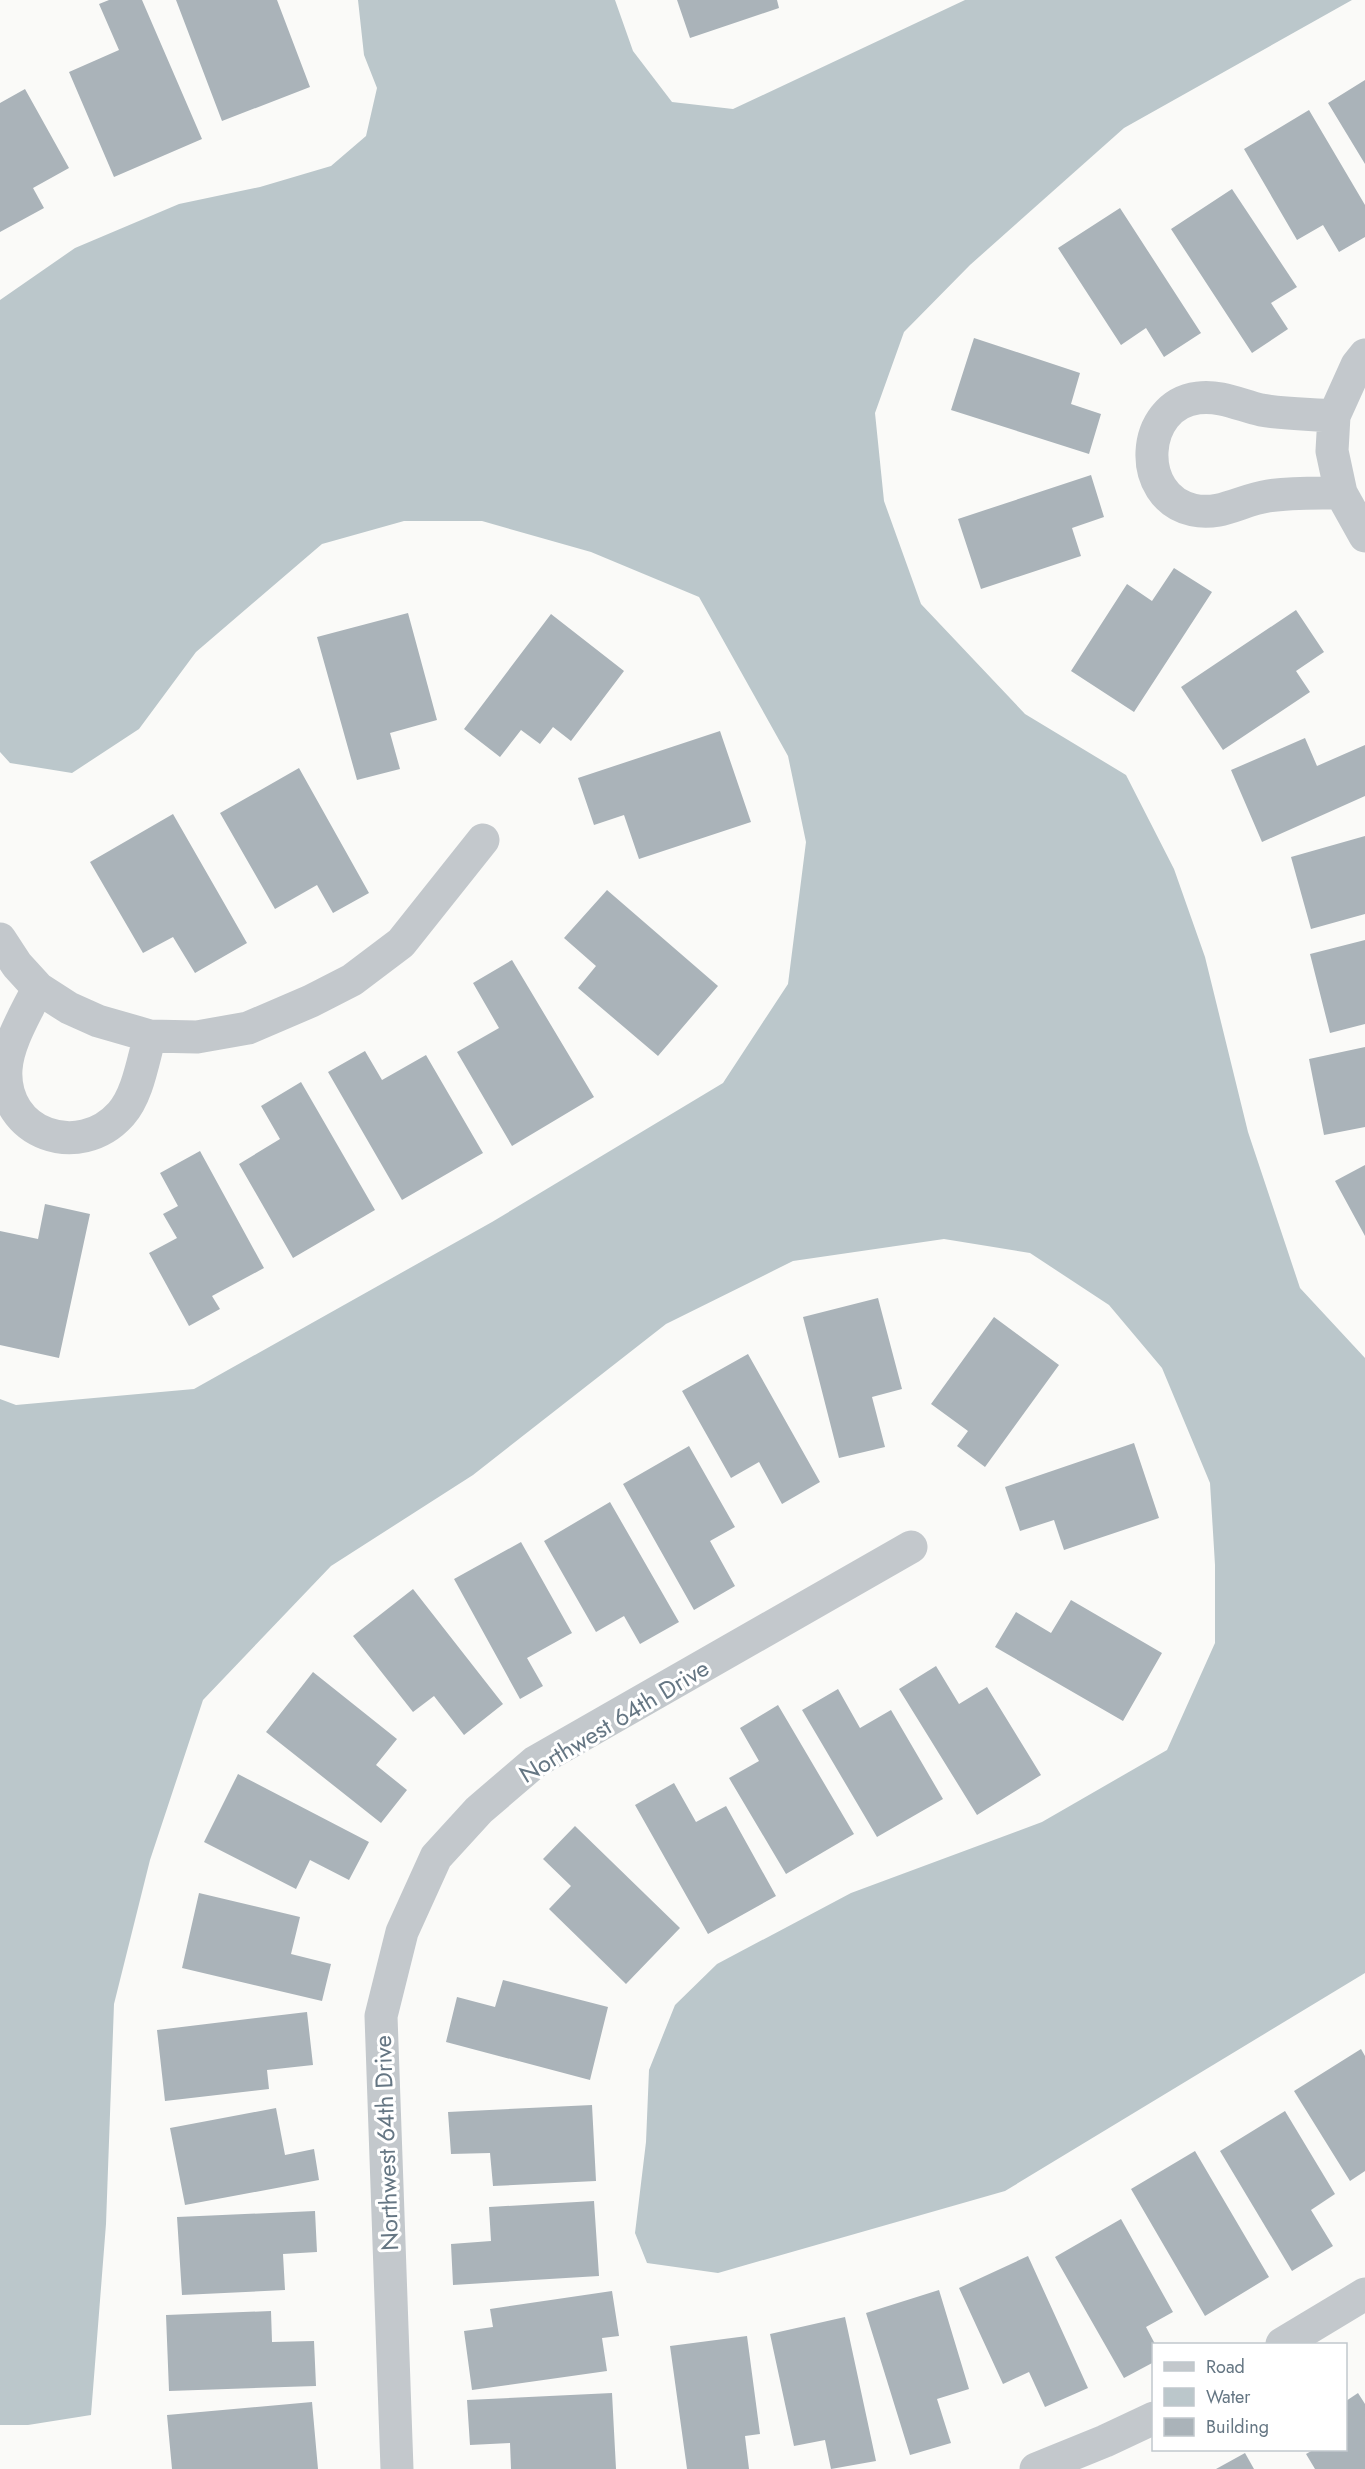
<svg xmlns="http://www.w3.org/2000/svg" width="1365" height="2469" font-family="Jost,sans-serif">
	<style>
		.water { fill: #bbc7cb }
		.building { fill: #aab3b9 }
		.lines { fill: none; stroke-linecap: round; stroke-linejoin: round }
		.minor { stroke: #c3c8cc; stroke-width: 33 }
		.labels { text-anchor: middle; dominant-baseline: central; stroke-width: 6; stroke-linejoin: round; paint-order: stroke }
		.street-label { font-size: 24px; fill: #657683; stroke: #fff }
	</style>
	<rect width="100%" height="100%" fill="#fafaf8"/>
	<path class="water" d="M358,0H615L633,51L672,102L733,109L965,0H1352L1124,128L970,265L904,332L875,413L884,501L921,604L1025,714L1126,775L1174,869L1205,957L1248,1132L1300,1288L1365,1358V1973L1005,2191L718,2273L647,2263L635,2233L646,2142L649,2070L675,2005L717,1964L851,1893L1042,1822L1167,1750L1215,1643V1565L1210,1483L1162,1368L1109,1305L1030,1253L944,1239L793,1261L666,1324L473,1475L331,1566L203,1700L150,1860L114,2004L106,2224L91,2415L28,2425H0V1399L16,1405L194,1389L492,1222L723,1083L788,984L806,842L788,756L699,597L591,552L482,521H404L322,544L196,652L139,729L72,773L10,763L0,752V300L75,248L179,204L260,187L331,166L366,136L377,88L364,55Z"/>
	<path class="building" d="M109,0H142L202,139L114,177L69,72L119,50L99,4Z
		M176,0H277L310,87L222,121Z
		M677,0H777L779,8L690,38Z
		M1365,80V164L1328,103Z
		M25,89L69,168L33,188L44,208L0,232V103Z
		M1309,110L1365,205V237L1339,252L1323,225L1297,240L1244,149Z
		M1232,189L1297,287L1271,303L1288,329L1252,353L1171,229Z
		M1120,208L1201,333L1164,357L1146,328L1121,345L1058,248Z
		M974,338L1080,373L1071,404L1101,414L1089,454L951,410Z
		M1091,475L1104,517L1072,528L1081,556L981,589L958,519Z
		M1174,568L1212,592L1134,712L1071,671L1127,584L1152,601Z
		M1296,610L1324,652L1296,671L1310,692L1223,750L1181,687Z
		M408,613L437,720L390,733L400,769L357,780L317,637Z
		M551,614L624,671L571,741L553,727L540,744L521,730L500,757L464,729Z
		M720,731L751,822L639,859L624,815L594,825L578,778Z
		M1305,738L1317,766L1365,745V796L1262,842L1231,770Z
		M299,768L369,893L333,913L317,885L275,909L220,813Z
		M173,814L247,943L195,973L173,937L143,953L90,862Z
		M1365,836V914L1311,929L1291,857Z
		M607,890L718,986L658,1056L578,988L596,966L564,938Z
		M1365,940V1024L1330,1033L1310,954Z
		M512,960L594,1097L512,1146L457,1052L499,1028L473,983Z
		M1365,1047V1127L1324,1135L1309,1059Z
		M365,1051L382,1080L426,1055L483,1153L402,1200L328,1072Z
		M301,1082L375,1210L293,1258L239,1164L280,1139L261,1106Z
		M200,1151L264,1268L212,1296L220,1309L189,1326L149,1253L177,1238L163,1214L178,1206L160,1173Z
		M1365,1165V1236L1335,1181Z
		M45,1204L90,1214L59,1358L0,1345V1231L38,1239Z
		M878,1298L902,1389L872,1397L885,1447L839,1458L803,1317Z
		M994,1317L1059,1365L985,1467L957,1446L968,1431L931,1404Z
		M748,1354L820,1482L782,1504L759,1462L731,1478L682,1391Z
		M1134,1443L1159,1518L1064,1550L1054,1520L1020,1531L1005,1487Z
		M689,1446L735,1527L710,1541L735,1586L694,1610L623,1484Z
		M610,1502L679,1622L640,1644L624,1616L596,1632L544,1541Z
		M521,1542L572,1633L527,1658L543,1686L520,1699L454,1579Z
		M413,1589L503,1704L464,1735L434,1696L413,1712L353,1636Z
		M1071,1600L1162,1653L1123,1721L995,1647L1016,1612L1051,1633Z
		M936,1666L959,1704L987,1687L1041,1775L977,1815L899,1689Z
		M313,1672L397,1739L376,1765L407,1790L381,1823L266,1732Z
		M838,1689L860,1728L891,1710L943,1799L877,1837L802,1710Z
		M778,1705L854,1834L786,1874L729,1778L759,1761L740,1728Z
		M238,1774L369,1842L349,1880L310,1860L296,1889L204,1842Z
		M674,1783L696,1822L726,1806L776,1896L708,1934L635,1805Z
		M575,1826L680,1928L626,1984L549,1909L571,1886L543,1859Z
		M199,1893L300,1917L291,1954L331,1964L322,2001L182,1968Z
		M503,1980L608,2007L590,2080L446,2042L457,1997L495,2007Z
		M307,2012L313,2065L267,2070L269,2089L165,2101L157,2030Z
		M1361,2049L1365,2056V2171L1350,2181L1294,2091Z
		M592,2105L596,2181L493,2186L490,2153L451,2154L448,2112Z
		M276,2108L285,2155L314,2149L319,2180L185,2205L170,2128Z
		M1285,2111L1335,2194L1311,2210L1333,2246L1292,2271L1220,2151Z
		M1195,2151L1269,2277L1205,2316L1131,2189Z
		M594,2201L599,2276L453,2285L451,2244L491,2241L489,2207Z
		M315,2211L317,2252L283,2254L285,2290L182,2295L177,2217Z
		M1121,2219L1173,2312L1146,2327L1155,2344H1154V2362L1124,2378L1055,2257Z
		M1028,2256L1088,2388L1045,2407L1029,2372L1003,2384L959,2288Z
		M939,2290L969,2389L937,2399L951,2443L910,2455L866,2313Z
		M612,2291L619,2336L602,2338L607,2371L472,2390L464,2331L493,2327L490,2309Z
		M271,2311L272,2342L314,2341L316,2386L169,2391L166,2315Z
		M845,2317L876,2461L831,2469L825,2440L794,2446L770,2334Z
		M747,2336L760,2434L745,2436L749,2469H687L670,2346Z
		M612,2393L616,2469H511L510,2443L470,2445L467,2400Z
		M1358,2393L1365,2404V2469H1315L1306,2454L1313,2450H1346V2401Z
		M312,2402L318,2469H172L167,2415Z
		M1245,2453L1254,2469H1216Z"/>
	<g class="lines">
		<path class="minor" d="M1365,355L1357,365L1334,416L1332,451L1341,493L1365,536
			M1334,416C1310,414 1284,414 1261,410C1240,405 1220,395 1198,398C1140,405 1135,497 1193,510C1221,516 1241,500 1268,496C1292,492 1317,493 1341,493
			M0,939L17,965L38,988L69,1008L98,1021L150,1036L197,1037L248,1028L311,1001L352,980L401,943L483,840
			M38,988C27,1012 8,1041 6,1069C2,1134 79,1161 121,1114C138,1095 143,1060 150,1036
			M1282,2344L1365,2294
			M397,2469L381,2016L402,1932L436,1857L479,1810L535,1762L911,1547
			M1036,2469L1105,2441L1154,2418"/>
	</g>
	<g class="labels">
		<g class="street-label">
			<text transform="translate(614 1721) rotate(-31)">Northwest 64th Drive</text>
			<text transform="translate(386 2143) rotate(-92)">Northwest 64th Drive</text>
		</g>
	</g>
	<rect x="1152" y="2343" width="195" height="108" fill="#ffffff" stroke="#c1c8cd" stroke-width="1.5"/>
	<rect x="1164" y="2362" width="30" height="9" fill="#c3c8cc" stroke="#c1c8cd" stroke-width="1.5"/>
	<text x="1206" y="2373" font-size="18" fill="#657683">Road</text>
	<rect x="1164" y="2388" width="30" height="18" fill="#bbc7cb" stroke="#c1c8cd" stroke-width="1.5"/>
	<text x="1206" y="2403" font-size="18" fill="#657683">Water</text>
	<rect x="1164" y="2418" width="30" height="18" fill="#aab3b9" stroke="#c1c8cd" stroke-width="1.5"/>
	<text x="1206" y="2433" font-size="18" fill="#657683">Building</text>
</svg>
